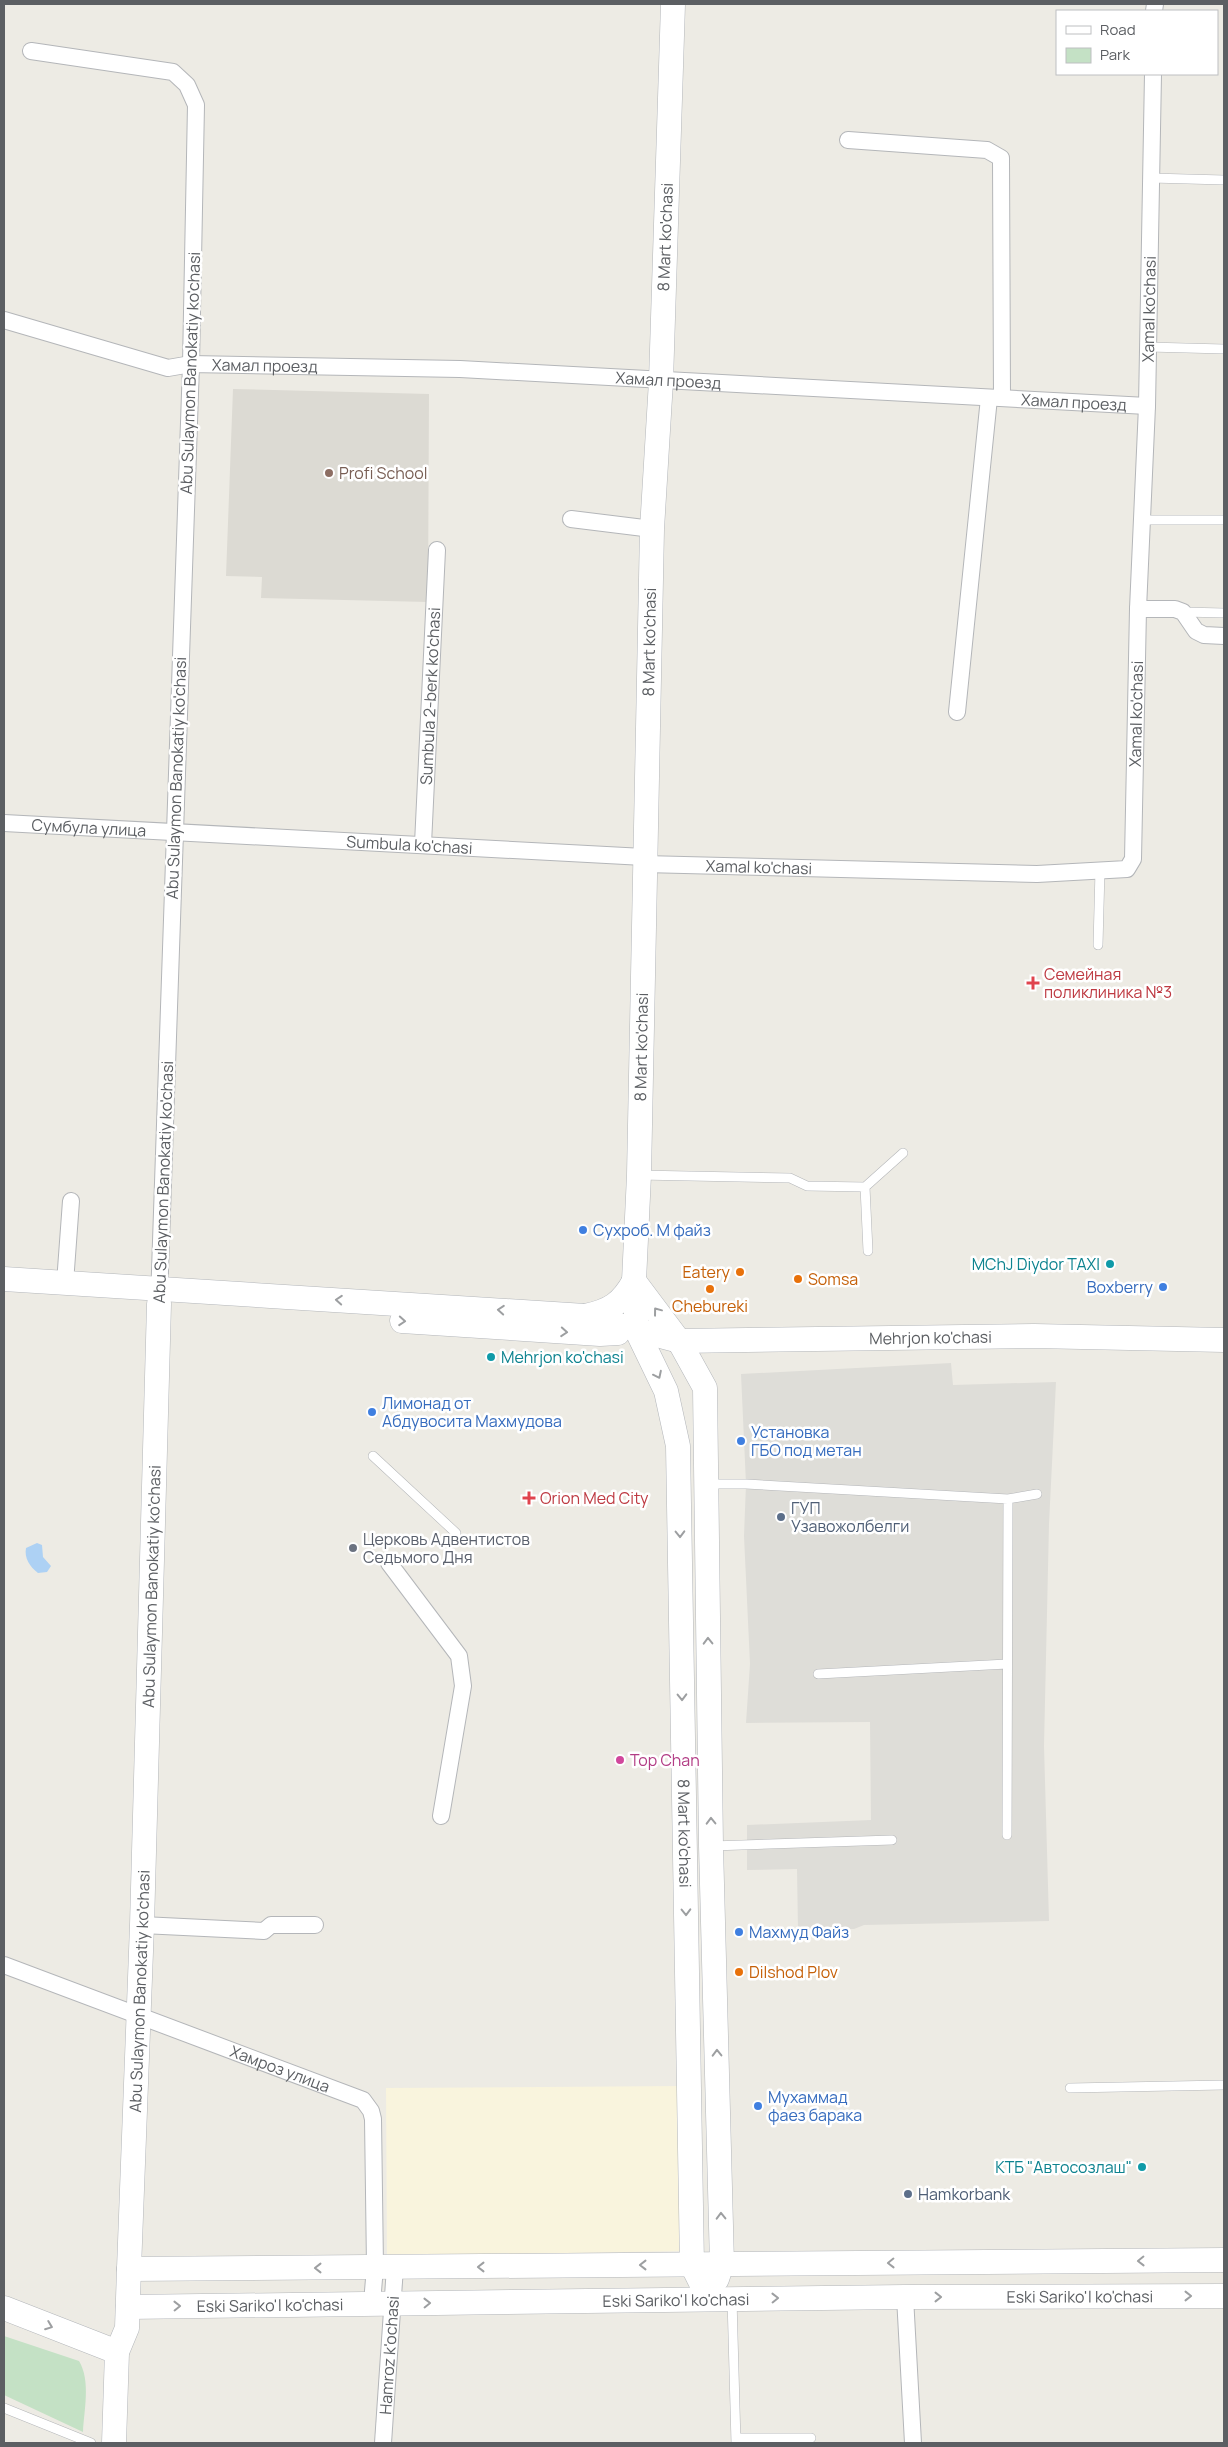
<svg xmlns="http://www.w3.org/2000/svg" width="1228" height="2447" font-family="Manrope,sans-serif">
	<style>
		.commercial { fill: #f9f4dd }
		.industrial { fill: #deddd8 }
		.education { fill: #dcdad3 }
		.green { fill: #c4e1c5 }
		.water { fill: #add1f4 }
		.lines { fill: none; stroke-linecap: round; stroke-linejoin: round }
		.lane-casing { stroke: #b4b6b9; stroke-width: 10 }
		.street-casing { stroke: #b4b6b9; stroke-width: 18 }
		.secondary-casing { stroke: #b3b6ba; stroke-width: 25 }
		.lane { stroke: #fff; stroke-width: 9 }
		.street { stroke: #fff; stroke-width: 16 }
		.secondary { stroke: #fff; stroke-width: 24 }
		.oneway { stroke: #9d9fa1 }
		.education-dot { fill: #8d6e63; stroke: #fff; stroke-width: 2 }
		.health-dot { fill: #e0444e; stroke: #fff; stroke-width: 2 }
		.shop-dot { fill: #3f7fe0; stroke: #fff; stroke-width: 2 }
		.culture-dot { fill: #0f9aa8; stroke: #fff; stroke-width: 2 }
		.food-dot { fill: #e8710a; stroke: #fff; stroke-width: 2 }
		.service-dot { fill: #5c6f8a; stroke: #fff; stroke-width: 2 }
		.worship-dot { fill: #6b7280; stroke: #fff; stroke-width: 2 }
		.hotel-dot { fill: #d1479c; stroke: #fff; stroke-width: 2 }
		.labels { text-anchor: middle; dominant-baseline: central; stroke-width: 5; stroke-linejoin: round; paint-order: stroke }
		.street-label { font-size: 16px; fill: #5c5f63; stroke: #fff }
		.education-label { font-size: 16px; fill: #785e54; stroke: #fff; text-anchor: start }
		.health-label { font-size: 16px; fill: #be3a42; stroke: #fff; text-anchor: start }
		.shop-label { font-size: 16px; fill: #366cbe; stroke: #fff; text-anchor: start }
		.culture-label { font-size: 16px; fill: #0d838f; stroke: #fff; text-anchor: end }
		.food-label { font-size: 16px; fill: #c56008; stroke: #fff; text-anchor: start }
		.service-label { font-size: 16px; fill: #4e5e75; stroke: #fff; text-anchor: start }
		.worship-label { font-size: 16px; fill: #5b616d; stroke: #fff; text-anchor: start }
		.hotel-label { font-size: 16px; fill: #b23c85; stroke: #fff; text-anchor: start }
	</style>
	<rect width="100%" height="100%" fill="#edebe4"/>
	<path class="commercial" d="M682,2086L683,2251L387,2256L386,2088Z"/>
	<path class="industrial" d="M951,1363L953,1385L1056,1382L1049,1524L1044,1746L1049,1921L864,1925L854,1929L798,1930L797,1869L747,1870V1825L871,1820L870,1722L746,1723L750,1664L744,1536L746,1484L741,1374Z"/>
	<path class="education" d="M233,389L429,394L428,602L261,598L262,577L226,576Z"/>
	<path class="green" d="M4,2336L79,2361C91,2381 84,2410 83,2432L4,2395Z"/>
	<path class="water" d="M37,1543L42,1545L43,1557L51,1566L47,1572L38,1573C30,1567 24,1558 26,1548Z"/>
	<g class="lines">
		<defs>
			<path id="lane" d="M1151,178L1224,180
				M1148,347L1224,349
				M1142,520H1224
				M1183,612L1224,613
				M1098,945L1100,870
				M639,1175L790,1178L807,1186L865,1187
				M868,1251L865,1187L903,1153
				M373,1456L456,1533
				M706,1484H746L1008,1499L1007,1835
				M1008,1499L1037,1494
				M818,1674L1007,1664
				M712,1846L892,1840
				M1070,2088L1224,2085
				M732,2299L736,2443
				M4,2408L91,2443
				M736,2438H811"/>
			<g id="street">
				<path d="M1154,11L1155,4"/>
				<path d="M31,51L173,72L187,85L196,105L191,364L159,1300"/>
				<path d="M848,140L987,150L1001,158L1002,398"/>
				<path id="s1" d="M4,320L168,368L191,364L460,369L1147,406"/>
				<path d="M571,519L652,529"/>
				<path d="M1138,609H1175L1183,612L1196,631L1204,635L1224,636"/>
				<path d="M957,712L989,398"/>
				<path id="s2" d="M4,823L644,857"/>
				<path id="s3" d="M423,844L437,550"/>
				<path id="s4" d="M644,864L1037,874L1127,869L1133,859L1138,609L1147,406L1153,74"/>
				<path d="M65,1283L71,1201"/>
				<path d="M389,1563L459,1656L463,1686L441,1816"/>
				<path d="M142,1925L264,1931L271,1925H315"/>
				<path id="s5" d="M4,1965L363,2100L371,2111L373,2119L375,2267L372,2303"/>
				<path d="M905,2297L913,2443"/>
				<path id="s6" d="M383,2443L395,2267"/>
			</g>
			<g id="secondary">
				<path id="s7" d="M673,4L661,381L652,529L639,1175L634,1281L637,1331L666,1391L678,1446L692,2265L709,2299"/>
				<path id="s8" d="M4,1279L585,1316L679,1341L1034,1336L1224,1340"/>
				<path d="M634,1281L679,1341L705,1388L711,1846L722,2264L717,2279"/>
				<path d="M585,1316C610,1311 622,1303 634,1281"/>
				<path d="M402,1321L600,1334L618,1333"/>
				<path d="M129,2269L1224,2260"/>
				<path id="s9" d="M128,2307L905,2297L1224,2296"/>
				<path d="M4,2308L117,2352"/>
				<path id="s10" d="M114,2443L117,2352L127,2328L129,2269L142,1925L159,1304"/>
			</g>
		</defs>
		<use href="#lane" class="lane-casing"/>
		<use href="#street" class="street-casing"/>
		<use href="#secondary" class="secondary-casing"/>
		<use href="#lane" class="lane"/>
		<use href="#street" class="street"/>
		<use href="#secondary" class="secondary"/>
	</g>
	<defs><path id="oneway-chevron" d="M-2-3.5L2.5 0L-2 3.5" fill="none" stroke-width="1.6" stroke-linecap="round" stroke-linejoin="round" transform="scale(1.25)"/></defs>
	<g class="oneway">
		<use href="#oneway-chevron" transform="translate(339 1300) rotate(-176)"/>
		<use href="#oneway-chevron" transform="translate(501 1310) rotate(-176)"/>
		<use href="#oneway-chevron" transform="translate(657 1311) rotate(-127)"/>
		<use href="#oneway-chevron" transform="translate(402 1321) rotate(4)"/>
		<use href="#oneway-chevron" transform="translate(564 1332) rotate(4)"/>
		<use href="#oneway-chevron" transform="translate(658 1375) rotate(64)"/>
		<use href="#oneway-chevron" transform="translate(680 1534) rotate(89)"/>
		<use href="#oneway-chevron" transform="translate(708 1641) rotate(-91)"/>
		<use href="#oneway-chevron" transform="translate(682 1697) rotate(89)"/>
		<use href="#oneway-chevron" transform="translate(711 1821) rotate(-91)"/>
		<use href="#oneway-chevron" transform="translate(686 1912) rotate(89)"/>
		<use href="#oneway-chevron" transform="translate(717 2053) rotate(-91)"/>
		<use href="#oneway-chevron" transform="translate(721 2216) rotate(-91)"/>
		<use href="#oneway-chevron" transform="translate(1141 2261) rotate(179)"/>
		<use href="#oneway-chevron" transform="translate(891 2263) rotate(179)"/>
		<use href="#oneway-chevron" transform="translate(643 2265) rotate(180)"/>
		<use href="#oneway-chevron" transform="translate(481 2267) rotate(180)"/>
		<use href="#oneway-chevron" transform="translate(318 2268) rotate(180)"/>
		<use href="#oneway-chevron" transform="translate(1188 2296)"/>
		<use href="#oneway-chevron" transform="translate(938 2297)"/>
		<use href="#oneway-chevron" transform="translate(775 2298) rotate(-1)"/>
		<use href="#oneway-chevron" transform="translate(427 2303) rotate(-1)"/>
		<use href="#oneway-chevron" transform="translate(177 2306) rotate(-1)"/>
		<use href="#oneway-chevron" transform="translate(49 2326) rotate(21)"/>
	</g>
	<circle class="education-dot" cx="329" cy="473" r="5"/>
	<g class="health-dot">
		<path d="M1030.5 975.5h5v5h5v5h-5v5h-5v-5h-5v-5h5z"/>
		<path d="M526.5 1490.5h5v5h5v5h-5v5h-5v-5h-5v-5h5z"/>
	</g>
	<g class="shop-dot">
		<circle cx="583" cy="1230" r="5"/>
		<circle cx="1163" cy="1287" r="5"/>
		<circle cx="372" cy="1412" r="5"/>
		<circle cx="741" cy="1441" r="5"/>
		<circle cx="739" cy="1932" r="5"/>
		<circle cx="758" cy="2106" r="5"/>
	</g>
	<g class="culture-dot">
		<circle cx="1110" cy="1264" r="5"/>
		<circle cx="491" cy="1357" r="5"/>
		<circle cx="1142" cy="2167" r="5"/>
	</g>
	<g class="food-dot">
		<circle cx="740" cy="1272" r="5"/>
		<circle cx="798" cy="1279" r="5"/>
		<circle cx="710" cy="1289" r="5"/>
		<circle cx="739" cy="1972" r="5"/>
	</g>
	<g class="service-dot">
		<circle cx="781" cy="1517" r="5"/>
		<circle cx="908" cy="2194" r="5"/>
	</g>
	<circle class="worship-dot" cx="353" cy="1548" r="5"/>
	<circle class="hotel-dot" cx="620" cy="1760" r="5"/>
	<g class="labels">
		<g class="street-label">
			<text transform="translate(665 237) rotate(-88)">8 Mart ko'chasi</text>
			<text stroke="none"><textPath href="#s4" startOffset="1045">Xamal ko'chasi</textPath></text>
			<text stroke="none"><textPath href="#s1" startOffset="268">Хамал проезд</textPath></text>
			<text transform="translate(190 373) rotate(-88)">Abu Sulaymon Banokatiy ko'chasi</text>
			<text stroke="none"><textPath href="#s1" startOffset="672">Хамал проезд</textPath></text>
			<text stroke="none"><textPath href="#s1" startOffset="1078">Хамал проезд</textPath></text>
			<text transform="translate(649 642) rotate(-89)">8 Mart ko'chasi</text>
			<text stroke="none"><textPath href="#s3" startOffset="148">Sumbula 2-berk ko'chasi</textPath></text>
			<text stroke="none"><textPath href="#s4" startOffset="640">Xamal ko'chasi</textPath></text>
			<text transform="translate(176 778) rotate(-88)">Abu Sulaymon Banokatiy ko'chasi</text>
			<text stroke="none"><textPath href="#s2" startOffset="85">Сумбула улица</textPath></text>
			<text stroke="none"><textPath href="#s2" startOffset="406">Sumbula ko'chasi</textPath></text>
			<text stroke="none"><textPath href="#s4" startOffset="115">Xamal ko'chasi</textPath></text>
			<text transform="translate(641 1047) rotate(-89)">8 Mart ko'chasi</text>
			<text transform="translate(163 1182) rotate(-88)">Abu Sulaymon Banokatiy ko'chasi</text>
			<text stroke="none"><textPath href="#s8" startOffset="931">Mehrjon ko'chasi</textPath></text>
			<text stroke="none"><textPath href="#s10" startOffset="859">Abu Sulaymon Banokatiy ko'chasi</textPath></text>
			<text stroke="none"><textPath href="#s7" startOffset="1838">8 Mart ko'chasi</textPath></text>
			<text stroke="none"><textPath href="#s10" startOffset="454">Abu Sulaymon Banokatiy ko'chasi</textPath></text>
			<text stroke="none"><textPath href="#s5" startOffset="295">Хамроз улица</textPath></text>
			<text stroke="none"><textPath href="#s9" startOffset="952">Eski Sariko'l ko'chasi</textPath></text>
			<text stroke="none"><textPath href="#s9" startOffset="548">Eski Sariko'l ko'chasi</textPath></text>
			<text stroke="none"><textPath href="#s9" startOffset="142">Eski Sariko'l ko'chasi</textPath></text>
			<text stroke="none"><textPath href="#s6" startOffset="88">Hamroz k'ochasi</textPath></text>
		</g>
		<g class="education-label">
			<text x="339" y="473">Profi School</text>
		</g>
		<g class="health-label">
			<text x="1044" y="974">Семейная<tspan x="1044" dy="18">поликлиника №3</tspan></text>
			<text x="540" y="1498">Orion Med City</text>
		</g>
		<g class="shop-label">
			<text x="593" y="1230">Сухроб. М файз</text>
			<text x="1153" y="1287" text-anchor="end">Boxberry</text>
			<text x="382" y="1403">Лимонад от<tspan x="382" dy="18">Абдувосита Махмудова</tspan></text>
			<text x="751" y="1432">Установка<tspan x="751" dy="18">ГБО под метан</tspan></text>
			<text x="749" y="1932">Махмуд Файз</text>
			<text x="768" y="2097">Мухаммад<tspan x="768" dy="18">фаез барака</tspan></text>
		</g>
		<g class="culture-label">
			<text x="1100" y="1264">MChJ Diydor TAXI</text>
			<text x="501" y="1357" text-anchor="start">Mehrjon ko'chasi</text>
			<text x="1132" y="2167">КТБ "Автосозлаш"</text>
		</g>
		<g class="food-label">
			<text x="730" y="1272" text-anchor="end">Eatery</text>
			<text x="808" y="1279">Somsa</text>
			<text x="710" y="1306" text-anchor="middle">Chebureki</text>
			<text x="749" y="1972">Dilshod Plov</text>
		</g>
		<g class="service-label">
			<text x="791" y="1508">ГУП<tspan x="791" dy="18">Узавожолбелги</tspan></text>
			<text x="918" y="2194">Hamkorbank</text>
		</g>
		<g class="worship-label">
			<text x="363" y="1539">Церковь Адвентистов<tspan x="363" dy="18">Седьмого Дня</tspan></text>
		</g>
		<g class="hotel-label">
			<text x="630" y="1760">Top Chan</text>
		</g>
	</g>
	<rect width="1228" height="2447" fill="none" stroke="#5c5f63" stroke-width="10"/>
	<rect x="1056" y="10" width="162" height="65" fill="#ffffff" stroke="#bebfc1"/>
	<rect x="1066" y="26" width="25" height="8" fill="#ffffff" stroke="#bebfc1"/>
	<text x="1100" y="35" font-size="15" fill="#5c5f63">Road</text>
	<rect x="1066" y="48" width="25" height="15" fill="#c4e1c5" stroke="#bebfc1"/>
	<text x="1100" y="60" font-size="15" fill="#5c5f63">Park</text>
</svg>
